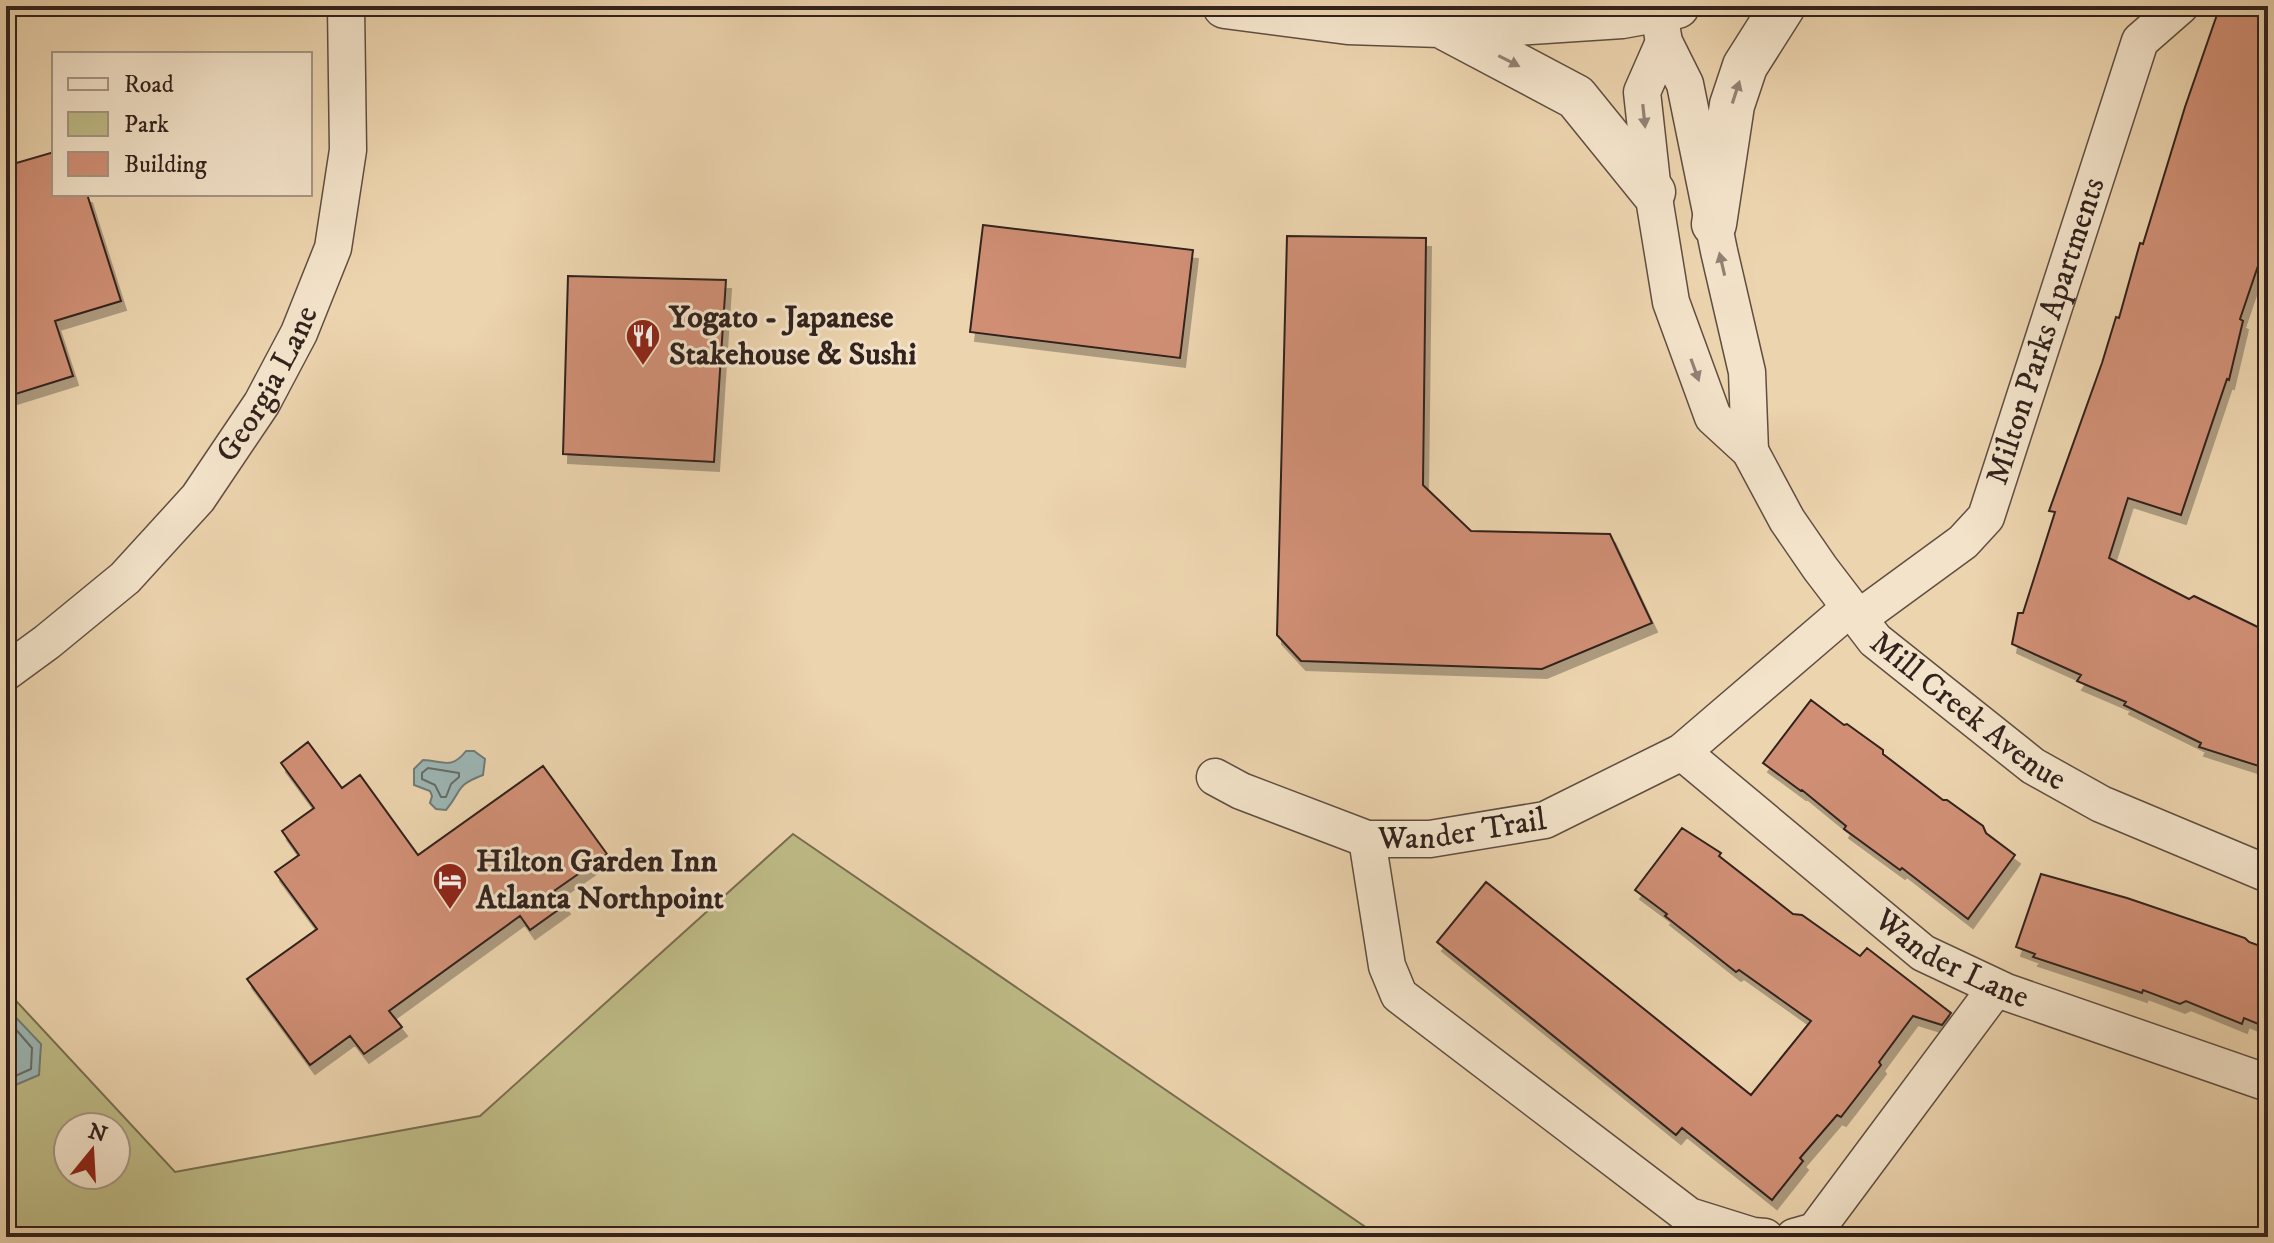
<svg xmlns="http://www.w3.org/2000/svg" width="2274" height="1243" font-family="'IM FELL DW Pica',serif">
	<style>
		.green { fill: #bebb86; stroke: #786e52; stroke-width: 2; fill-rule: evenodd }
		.water { fill: #9cb6b4; stroke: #717b78; stroke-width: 2 }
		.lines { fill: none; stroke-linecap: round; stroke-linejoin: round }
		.shore { stroke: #666c68; stroke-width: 2 }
		.building { fill: #d08f75; stroke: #31221d; stroke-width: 2; filter: url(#shadow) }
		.minor-casing { stroke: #604e41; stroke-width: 39 }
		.tertiary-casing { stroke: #604e41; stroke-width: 47 }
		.minor { stroke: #f3e3ca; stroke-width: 36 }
		.tertiary { stroke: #f3e3ca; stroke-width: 44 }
		.oneway { fill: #928274 }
		.labels { text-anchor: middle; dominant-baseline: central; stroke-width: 6; stroke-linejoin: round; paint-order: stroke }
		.poi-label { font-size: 32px; font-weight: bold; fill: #31221d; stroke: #f3e3ca; text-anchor: start }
		.street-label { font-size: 32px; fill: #31221d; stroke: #f3e3ca }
	</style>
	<defs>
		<filter id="shadow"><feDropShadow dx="5" dy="9" stdDeviation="0" flood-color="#0004"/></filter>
	</defs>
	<rect width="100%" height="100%" fill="#ecd4ae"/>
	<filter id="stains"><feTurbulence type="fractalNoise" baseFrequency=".0025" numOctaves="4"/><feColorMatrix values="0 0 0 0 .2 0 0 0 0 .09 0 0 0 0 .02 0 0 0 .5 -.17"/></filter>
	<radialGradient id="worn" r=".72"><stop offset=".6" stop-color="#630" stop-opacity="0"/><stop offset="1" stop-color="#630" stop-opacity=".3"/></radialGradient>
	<path class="green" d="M793,834L1380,1237H6V990L175,1172L480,1116ZM68,1127H116V1175H68Z"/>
	<path class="water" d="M466,751H474L485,759L483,775C454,786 463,790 446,810L436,809L430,803L432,796L430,791L414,785V769L423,760C444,761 451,770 466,751Z
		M6,1007L41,1044L39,1075L6,1089Z"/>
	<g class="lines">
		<path class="shore" d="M428,768L459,773V777L451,784L446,797H441L435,785L422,779V773Z
			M6,1018L32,1048L31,1069L6,1080"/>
	</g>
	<path class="building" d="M2220,6H2268V263H2259L2240,319L2243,321L2229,380L2227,379L2181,515L2128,498L2109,558L2189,599L2194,596L2268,632V769L2199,747L2201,743L2124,705L2126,702L2077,681L2081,675L2012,644L2018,613H2023L2055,512L2049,511L2102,363L2116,317L2119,318L2140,243L2143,244L2185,107Z
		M54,152V194H87L121,301L55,321L73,376L6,397V166Z
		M983,225L1193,250L1180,358L970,332Z
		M1287,236L1426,238L1423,485L1471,531L1610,534L1652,623L1542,669L1301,661L1277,635Z
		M568,276L726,280L714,462L563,454Z
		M1811,700L1844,725L1847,724L1883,750V754L1943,800H1947L1983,826L1986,833L2015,855L1968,919L1902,868L1900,870L1844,829L1846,826L1802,790L1801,791L1763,763Z
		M308,742L342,788L360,775L418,855L543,766L607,854L554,891L565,905L530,930L520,916L389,1011L402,1027L364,1054L350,1036L310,1065L247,979L317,929L275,872L299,855L282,831L314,808L281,763Z
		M1682,828L1721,853L1719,856L1793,914L1802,915L1860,956L1867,948L1951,1013L1942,1025L1913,1016L1879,1062L1881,1065L1855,1099L1841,1117L1837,1115L1800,1158L1803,1161L1772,1200L1682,1128L1676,1135L1437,942L1486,882L1751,1095L1811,1021L1739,970L1736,972L1665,916L1667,914L1635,890Z
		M2041,874L2127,898L2245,938L2249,942L2268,949V1028L2244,1018L2242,1024L2186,1001L2180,1004L2143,990L2142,993L2033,957L2035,954L2016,947Z"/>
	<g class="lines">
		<defs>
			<g id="minor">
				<path d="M1661,25L1664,42L1685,84L1719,251L1747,372L1750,451"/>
				<path id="s1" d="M1664,42L1642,92L1653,192L1671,302L1713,417L1750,451L1787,520L1820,568L1875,640L2033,766L2101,804L2268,874"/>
				<path id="s2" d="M1859,618L1963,542L1986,517L2140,41L2180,6"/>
				<path id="s3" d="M6,672L47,642L125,578L198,498L262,403L299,333L333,248L348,150L346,6"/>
				<path id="s4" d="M1682,752L1923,953L2006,992L2268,1083"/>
				<path id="s5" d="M1215,777L1241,791L1367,839H1430L1545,820L1682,752L1850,608"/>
				<path d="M1367,839L1387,966L1399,995L1689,1216L1753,1236L1765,1237"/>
				<path d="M1794,1237L1815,1231L1996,988"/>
			</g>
			<path id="tertiary" d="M1225,6L1348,22L1471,26L1622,16L1677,6
				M1446,28L1576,97L1653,192
				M1714,224L1732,105L1745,66L1783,6"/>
		</defs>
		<use href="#minor" class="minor-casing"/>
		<use href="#tertiary" class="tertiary-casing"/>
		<use href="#minor" class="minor"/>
		<use href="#tertiary" class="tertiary"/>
	</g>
	<defs><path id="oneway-solid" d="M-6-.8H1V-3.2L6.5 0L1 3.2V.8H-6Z" transform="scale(2)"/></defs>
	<g class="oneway">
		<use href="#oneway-solid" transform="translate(1509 61) rotate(27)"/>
		<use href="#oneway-solid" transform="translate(1736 92) rotate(-72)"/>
		<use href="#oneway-solid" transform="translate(1644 116) rotate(84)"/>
		<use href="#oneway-solid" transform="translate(1722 264) rotate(-103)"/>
		<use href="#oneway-solid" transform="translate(1695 370) rotate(70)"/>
	</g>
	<defs>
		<symbol id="restaurant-pin" viewBox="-11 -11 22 30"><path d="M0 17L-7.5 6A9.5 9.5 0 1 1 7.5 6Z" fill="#8f2418" stroke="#f3e3ca"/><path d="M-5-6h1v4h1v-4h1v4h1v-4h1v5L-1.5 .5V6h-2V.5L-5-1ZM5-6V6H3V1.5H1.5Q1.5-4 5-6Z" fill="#fff"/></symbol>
		<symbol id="hotel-pin" viewBox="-11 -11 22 30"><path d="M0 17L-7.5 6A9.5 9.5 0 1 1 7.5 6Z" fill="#8f2418" stroke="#f3e3ca"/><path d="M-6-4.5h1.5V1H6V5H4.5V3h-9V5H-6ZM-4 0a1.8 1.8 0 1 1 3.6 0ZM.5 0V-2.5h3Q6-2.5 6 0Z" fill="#fff"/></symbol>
	</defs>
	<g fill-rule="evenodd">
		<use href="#restaurant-pin" x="623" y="316" width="40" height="54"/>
		<use href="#hotel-pin" x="430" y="860" width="40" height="54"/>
	</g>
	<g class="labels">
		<g class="poi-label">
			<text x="669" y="318">Yogato - Japanese<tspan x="669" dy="37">Stakehouse &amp; Sushi</tspan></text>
			<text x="476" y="862">Hilton Garden Inn<tspan x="476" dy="37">Atlanta Northpoint</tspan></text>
		</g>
		<g class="street-label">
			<text stroke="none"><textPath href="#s2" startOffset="358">Milton Parks Apartments</textPath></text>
			<text stroke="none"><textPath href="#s3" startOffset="394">Georgia Lane</textPath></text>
			<text stroke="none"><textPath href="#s1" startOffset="784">Mill Creek Avenue</textPath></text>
			<text stroke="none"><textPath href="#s5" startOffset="260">Wander Trail</textPath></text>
			<text stroke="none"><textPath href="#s4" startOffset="342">Wander Lane</textPath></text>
		</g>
	</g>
	<rect width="2274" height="1243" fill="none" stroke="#ecd4ae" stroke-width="32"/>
	<rect x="8" y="8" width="2258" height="1227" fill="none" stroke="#31221d" stroke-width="4"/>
	<rect x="16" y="16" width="2242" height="1211" fill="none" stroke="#31221d" stroke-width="2"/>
	<rect x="52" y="52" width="260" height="144" fill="#f3e3ca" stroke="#a59685" stroke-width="2"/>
	<rect x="68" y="78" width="40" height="12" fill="#f3e3ca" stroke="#a59685" stroke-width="2"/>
	<text x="124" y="92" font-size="24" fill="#31221d">Road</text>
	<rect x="68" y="112" width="40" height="24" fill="#bebb86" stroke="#a59685" stroke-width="2"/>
	<text x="124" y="132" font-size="24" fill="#31221d">Park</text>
	<rect x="68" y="152" width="40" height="24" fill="#d08f75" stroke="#a59685" stroke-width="2"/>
	<text x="124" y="172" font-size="24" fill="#31221d">Building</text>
	<g transform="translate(92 1151) rotate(18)"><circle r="38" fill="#f3e3ca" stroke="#a59685" stroke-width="2"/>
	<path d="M0-6L14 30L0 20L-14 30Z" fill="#8f2418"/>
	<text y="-12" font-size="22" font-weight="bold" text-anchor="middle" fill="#31221d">N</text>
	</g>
	<rect width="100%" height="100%" filter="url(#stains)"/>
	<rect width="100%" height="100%" fill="url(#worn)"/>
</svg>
